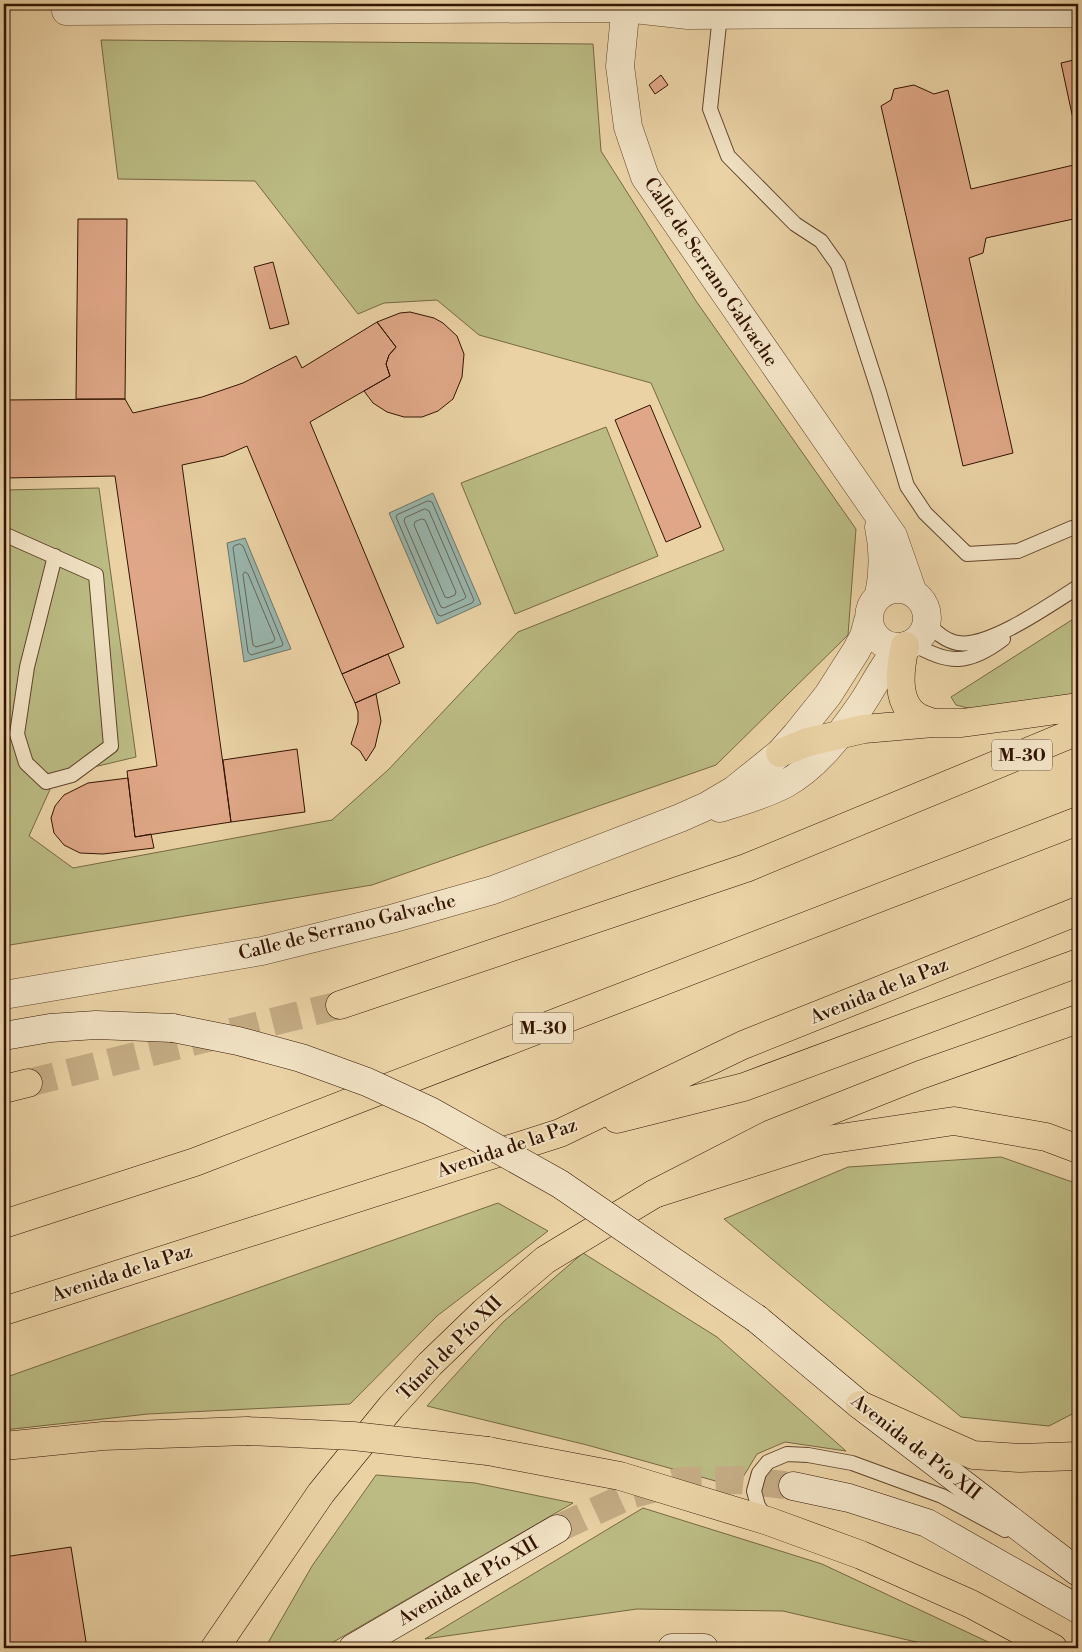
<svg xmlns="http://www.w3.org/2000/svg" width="1082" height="1652" font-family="'Libre Bodoni',serif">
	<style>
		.green { fill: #bbbb83; stroke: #776842 }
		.water { fill: #99b6ad; stroke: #707568 }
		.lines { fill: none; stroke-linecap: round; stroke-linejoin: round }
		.shore { stroke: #666557; stroke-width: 1 }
		.building { fill: #dfa787; stroke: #331401 }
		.secondary-tunnel { stroke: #c5ac84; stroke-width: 28; stroke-dasharray: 28 14; stroke-linecap: butt }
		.motorway-tunnel { stroke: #c5ac84; stroke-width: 28; stroke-dasharray: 28 14; stroke-linecap: butt }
		.service-casing { stroke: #61442a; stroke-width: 16 }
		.minor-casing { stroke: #61442a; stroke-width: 29 }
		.tertiary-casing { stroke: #61442a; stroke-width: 29 }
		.secondary-casing { stroke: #331401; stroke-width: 29 }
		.primary-casing { stroke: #331401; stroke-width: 29 }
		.motorway-casing { stroke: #331401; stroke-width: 29 }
		.service { stroke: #f1e2c4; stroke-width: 14 }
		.minor { stroke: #f1e2c4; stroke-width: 28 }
		.tertiary { stroke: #f1e2c4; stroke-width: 28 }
		.secondary { stroke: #f1e2c4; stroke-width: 28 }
		.primary { stroke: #ead2a5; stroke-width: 28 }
		.motorway { stroke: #ead2a5; stroke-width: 28 }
		.secondary-bridge-casing { stroke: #331401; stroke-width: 29; stroke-linecap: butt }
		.motorway-bridge-casing { stroke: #331401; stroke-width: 29; stroke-linecap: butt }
		.secondary-bridge { stroke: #f1e2c4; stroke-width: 28 }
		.motorway-bridge { stroke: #ead2a5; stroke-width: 28 }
		.labels { text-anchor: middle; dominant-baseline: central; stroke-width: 4; stroke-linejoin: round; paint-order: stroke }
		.shield { fill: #f1e2c4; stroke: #6c523c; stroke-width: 1 }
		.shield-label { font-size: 18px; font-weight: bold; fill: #331401 }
		.street-label { font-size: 19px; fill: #331401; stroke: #f1e2c4 }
	</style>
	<rect width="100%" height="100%" fill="#ead2a5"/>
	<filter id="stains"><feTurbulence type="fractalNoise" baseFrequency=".004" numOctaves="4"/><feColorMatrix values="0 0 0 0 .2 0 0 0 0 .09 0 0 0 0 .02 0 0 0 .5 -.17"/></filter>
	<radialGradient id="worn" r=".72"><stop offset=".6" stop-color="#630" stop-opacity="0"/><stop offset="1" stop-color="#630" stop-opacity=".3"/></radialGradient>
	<path class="green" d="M101,40L593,44L601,151L696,301L856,529L848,635L716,765L372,885L4,946V490L99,488L136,757L56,776L29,836L73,868L332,820L389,769L518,632L724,550L651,383L479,335L437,300L384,303L358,314L255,181L118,179Z
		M606,427L658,556L515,614L461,483Z
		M1078,616V693L1009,709L976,710L956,705L951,697Z
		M1001,1157L1078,1184V1411L1049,1426L961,1417L724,1219L848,1167Z
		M498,1203L548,1231L437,1316L350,1404L148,1414L4,1430V1378Z
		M583,1253L717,1337L846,1451L785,1442L757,1454L737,1487L587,1445L427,1406L503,1322Z
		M376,1475L475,1483L573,1503L323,1648H265L312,1566Z
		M643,1508L822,1564L1001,1648H942L783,1611L637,1609L425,1639Z"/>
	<path class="water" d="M433,493L481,604L437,624L389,513Z
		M245,538L291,649L244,662L227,543Z"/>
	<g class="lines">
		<path class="shore" d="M428,501L432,502L474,600L472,603L441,616L438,615L396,517L397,515Z
			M425,509L429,511L466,597L464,599L444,608L441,607L404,521L405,518Z
			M422,519L425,520L456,592L455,595L448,598L445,597L414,525L415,522Z
			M240,544L243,546L283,644L282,646L251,655L248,652L233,548L234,546Z
			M245,572L248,574L275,639L273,642L256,647L253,645L243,575Z"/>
	</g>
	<path class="building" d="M1078,59V142L1061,63Z
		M661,75L668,85L655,94L649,85Z
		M914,85L934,94L948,90L971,189L1078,164V218L986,238L983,253L969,258L1013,453L963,466L881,106L891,100L894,89Z
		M78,219H127L125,399H76Z
		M273,262L289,324L270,329L254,267Z
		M410,312L434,318L443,323L457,336L464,354L462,377L453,399L438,411L422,417H404L387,412L373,403L364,391L390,376L386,364L389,355L396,347L377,322L400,313Z
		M377,322L396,347L389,355L386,364L390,376L310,422L404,647L342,674L247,446L224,456L182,465L231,822L135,837L127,771L157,766L115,476L4,478V400L125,399L133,413L202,397L243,383L296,356L302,368Z
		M650,405L701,527L666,542L615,420Z
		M388,654L400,683L355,703L342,674Z
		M376,694L381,721L375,747L366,761L360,751L351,744L358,722V712L355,703Z
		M297,749L305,812L231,822L223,760Z
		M128,778L135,837L151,834L154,848L103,854L80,853L64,845L54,833L51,818L55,806L59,801L64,795L88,783Z
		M71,1547L87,1648H11L7,1633L4,1634V1557Z"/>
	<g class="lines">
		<path class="secondary-tunnel" d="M557,1529L630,1495L681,1481L741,1480L793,1486"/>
		<path class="motorway-tunnel" d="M28,1083L340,1005"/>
		<defs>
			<path id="service" d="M720,15L710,109L728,156L795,224L821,241L838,265L879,392L907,486L925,513L967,554L1018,551L1072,528
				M4,535L8,536L96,575L111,746L72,775L46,782L26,763L17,734L27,667L55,556
				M926,623C935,631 945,641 958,643C989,648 1051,604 1078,587
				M912,643C948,665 969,665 1003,639
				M767,1519L758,1506L754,1491L759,1473L768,1462L787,1454L808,1455L852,1463L942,1496L1005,1530"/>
			<path id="minor" d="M66,11L625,8L688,15L1078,13"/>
			<path id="tertiary" d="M626,4L620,66L628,127L645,177L893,536L913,593
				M869 618a29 29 0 1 1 58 0a29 29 0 1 1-58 0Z
				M879,595C884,571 884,550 879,527
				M720,808C742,801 764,795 785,784C816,767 841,734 861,705C874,686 883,665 899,647
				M4,995L262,951L391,919L493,890L680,818L707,806L734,790L780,753L796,735L828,695L856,651L864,636L868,621"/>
			<path id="secondary" d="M4,1036L50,1028L96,1025L173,1028
				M757,1319L860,1405L1078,1572
				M793,1486L849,1498L927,1523L1078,1609
				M353,1648L557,1529
				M672,1648H704"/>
			<path id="primary" d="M860,1405L973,1455L1020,1458L1078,1456
				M215,1648L321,1493L391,1407L430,1364L484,1312L545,1260L654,1194L820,1141L954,1121L1046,1137L1078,1149"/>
			<path id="motorway" d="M905,646C900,668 895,704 918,717C923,720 929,721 933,723
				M780,753L808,742L864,729L933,723H962L1078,707
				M340,1005L746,868L1078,731
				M4,1089L28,1083
				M617,1119L744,1087L1078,963
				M654,1194L771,1134L920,1075L1078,1019
				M4,1224L195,1162L1078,821
				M4,1311L560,1133L743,1045L1078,911
				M4,1446L103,1436L247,1431
				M488,1451L620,1476L768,1521L861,1555L971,1604L1053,1648"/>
		</defs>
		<use href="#service" class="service-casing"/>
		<use href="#minor" class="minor-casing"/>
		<use href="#tertiary" class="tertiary-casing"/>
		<use href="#secondary" class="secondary-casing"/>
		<use href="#primary" class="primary-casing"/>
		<use href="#motorway" class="motorway-casing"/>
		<use href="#service" class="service"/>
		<use href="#minor" class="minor"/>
		<use href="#tertiary" class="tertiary"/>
		<use href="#secondary" class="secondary"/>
		<use href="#primary" class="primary"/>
		<use href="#motorway" class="motorway"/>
		<defs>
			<path id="secondary-bridge" d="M173,1028L238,1041L301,1058L367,1082L430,1111L560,1184L757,1319"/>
			<path id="motorway-bridge" d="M247,1431L353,1436L488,1451"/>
		</defs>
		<use href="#secondary-bridge" class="secondary-bridge-casing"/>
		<use href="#motorway-bridge" class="motorway-bridge-casing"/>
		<use href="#secondary-bridge" class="secondary-bridge"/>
		<use href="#motorway-bridge" class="motorway-bridge"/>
	</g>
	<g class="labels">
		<g class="shield">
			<rect x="992" y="739.5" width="60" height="31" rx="4"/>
			<rect x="513" y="1012.5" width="60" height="31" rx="4"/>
		</g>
		<g class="shield-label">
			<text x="1022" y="755">M-30</text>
			<text x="543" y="1028">M-30</text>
		</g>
		<g class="street-label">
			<text transform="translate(711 272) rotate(56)">Calle de Serrano Galvache</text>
			<text transform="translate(347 927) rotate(-14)">Calle de Serrano Galvache</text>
			<text transform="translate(879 991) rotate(-22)">Avenida de la Paz</text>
			<text transform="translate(507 1148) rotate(-19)">Avenida de la Paz</text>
			<text transform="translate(122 1273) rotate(-18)">Avenida de la Paz</text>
			<text transform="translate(450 1348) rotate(-45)">Túnel de Pío XII</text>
			<text transform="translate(916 1447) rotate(38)">Avenida de Pío XII</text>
			<text transform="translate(468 1581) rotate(-30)">Avenida de Pío XII</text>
		</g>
	</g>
	<rect width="1082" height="1652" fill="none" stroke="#ead2a5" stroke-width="20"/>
	<rect x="5" y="5" width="1072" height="1642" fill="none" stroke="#331401" stroke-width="2.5"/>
	<rect x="10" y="10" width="1062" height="1632" fill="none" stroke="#331401"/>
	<rect width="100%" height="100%" filter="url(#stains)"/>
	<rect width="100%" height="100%" fill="url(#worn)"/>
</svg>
